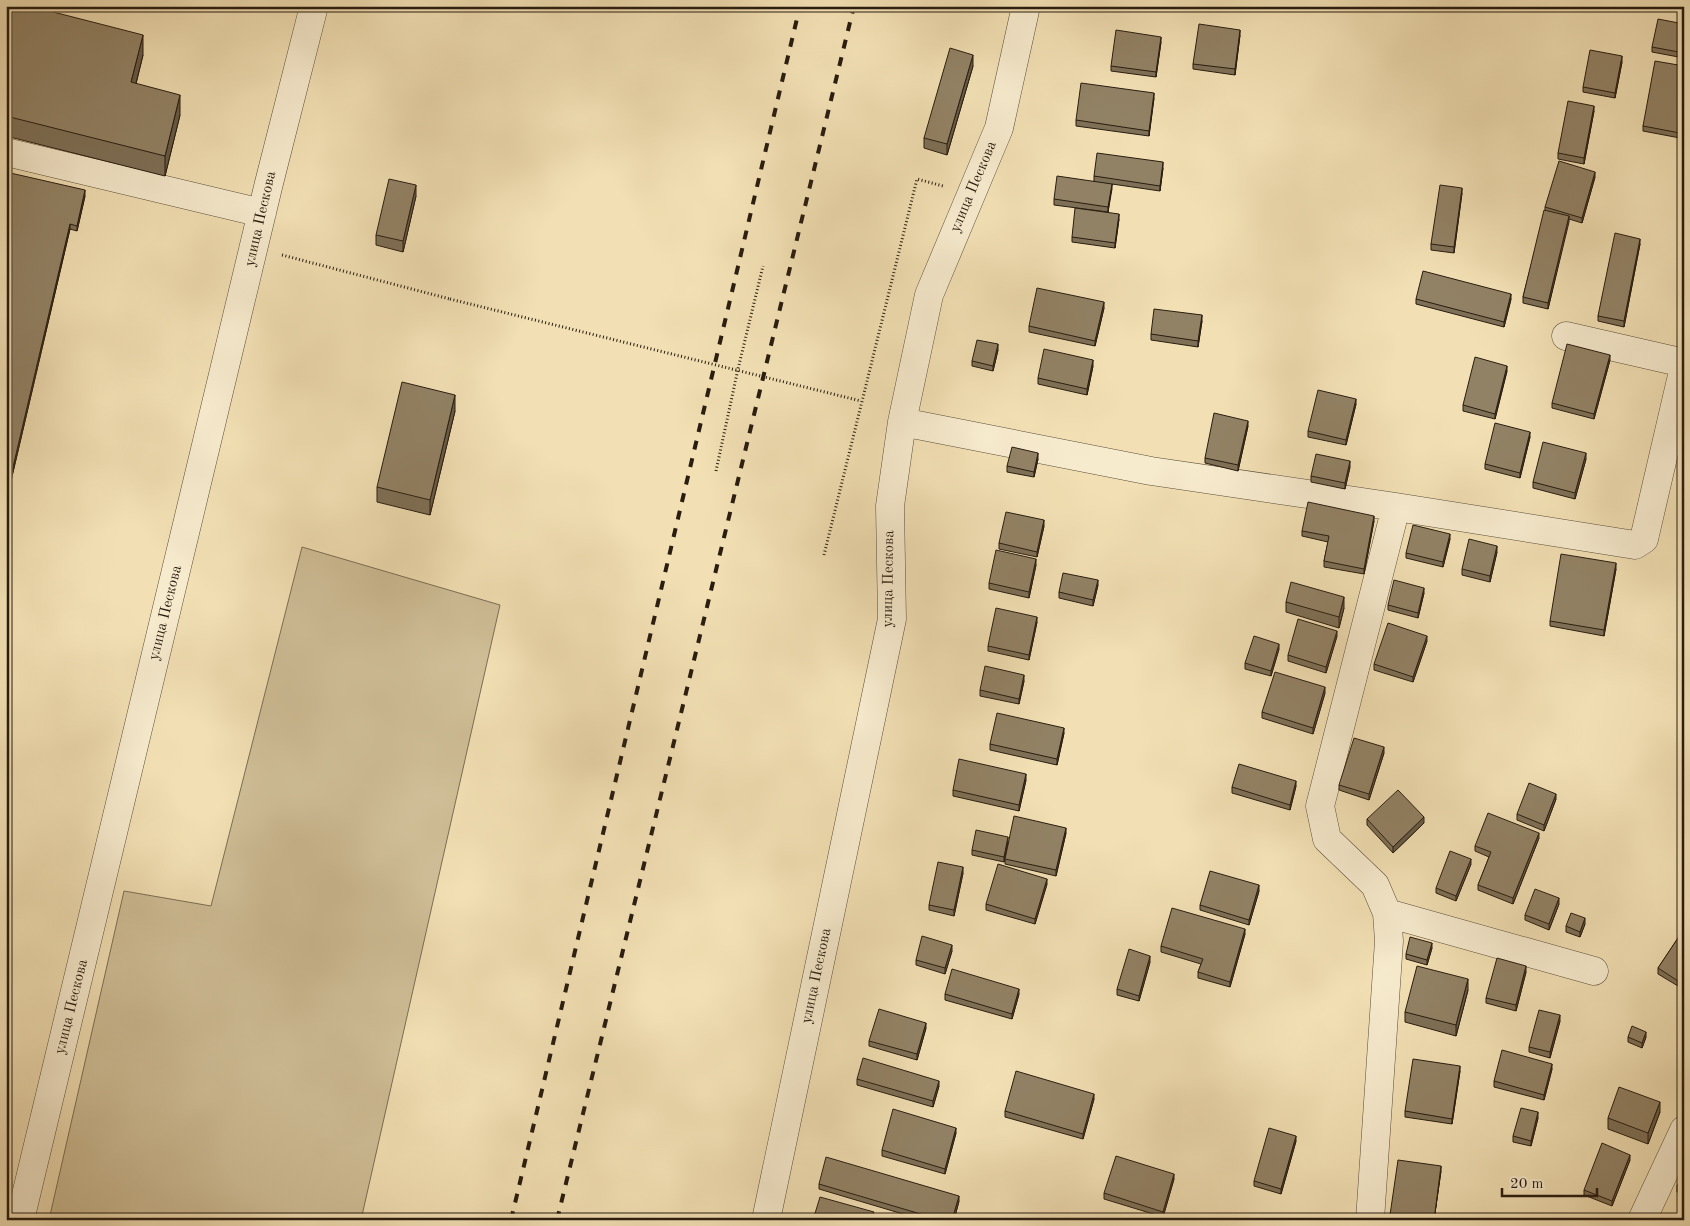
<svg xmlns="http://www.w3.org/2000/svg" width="1690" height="1226" font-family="'Old Standard TT',serif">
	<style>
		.green { fill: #d0bf98; stroke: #7c6e54 }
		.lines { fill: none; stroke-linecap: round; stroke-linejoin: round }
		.minor-casing { stroke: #5b4d39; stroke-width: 29 }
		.path { stroke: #291c10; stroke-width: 3; stroke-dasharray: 1 2.5; stroke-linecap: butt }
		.minor { stroke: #f7ebce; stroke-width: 28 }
		.rail { stroke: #291c10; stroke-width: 4; stroke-dasharray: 9 9; stroke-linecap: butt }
		.path-bridge { stroke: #291c10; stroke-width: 3; stroke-dasharray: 1 2.5; stroke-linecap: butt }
		.wall { fill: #7e7057; stroke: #291c10 }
		.shaded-wall { fill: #665b47; stroke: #291c10 }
		.building { fill: #928265; stroke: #291c10 }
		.labels { text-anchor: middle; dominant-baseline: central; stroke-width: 4; stroke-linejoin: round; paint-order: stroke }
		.street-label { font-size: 15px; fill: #291c10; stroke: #f7ebce }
	</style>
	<rect width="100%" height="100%" fill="#f2e0b4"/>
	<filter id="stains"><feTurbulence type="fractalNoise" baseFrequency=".004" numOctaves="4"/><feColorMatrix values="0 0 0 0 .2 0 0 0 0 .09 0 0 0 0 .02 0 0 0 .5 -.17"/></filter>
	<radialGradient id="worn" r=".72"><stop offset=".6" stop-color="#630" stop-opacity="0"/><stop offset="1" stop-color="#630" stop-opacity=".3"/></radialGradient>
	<path class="green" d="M302,547L500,605L361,1220H49L124,891L211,906Z"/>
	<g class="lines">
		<defs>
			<path id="minor" d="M6,152L262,213
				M1566,336L1684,363
				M902,422L1151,471L1396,507L1635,545L1644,539L1684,367
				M1387,913L1594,971
				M20,1220L269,183L314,6
				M766,1220L892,619L890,506L902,422L929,295L999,128L1026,6
				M1370,1220L1389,941L1387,913L1375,885L1327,839L1320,806L1396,507
				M1642,1220L1684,1130"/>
		</defs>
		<use href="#minor" class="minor-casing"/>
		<path class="path" d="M282,255L450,299
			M716,471L738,369L763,266
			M824,555L917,179L943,186"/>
		<use href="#minor" class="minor"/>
		<path class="rail" d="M511,1220L800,6
			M557,1220L854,6"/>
		<path class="path-bridge" d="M450,299L861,401"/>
	</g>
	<path class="wall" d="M6,6L143,55L136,84L180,115L165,176L6,136Z
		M1684,24V58L1652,52V47Z
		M1240,35L1235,75L1193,69V64Z
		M1161,42L1156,77L1111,71V66Z
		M1622,62L1615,98L1583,92V87Z
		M973,66L947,155L924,148V138Z
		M1684,66V119L1680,138L1643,131V126Z
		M1154,98L1149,136L1076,126V120Z
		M1594,111L1584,164L1558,159V153Z
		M1163,168L1160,191L1112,184L1108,212L1054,205V199L1094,181V176Z
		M6,172L85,196L77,231L70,229L6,502Z
		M1595,177L1582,223L1569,219L1548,309L1523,303V297L1545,211V207Z
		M1462,193L1454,253L1431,250V244Z
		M416,196L403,252L376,245V235Z
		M1119,219L1115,248L1072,242V237Z
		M1640,244L1624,327L1598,321V316Z
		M1416,299H1511L1504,327L1416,304Z
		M1104,308L1095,346L1029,332V326Z
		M1202,321L1198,347L1151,340V334Z
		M998,350L993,371L972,366V361Z
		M1610,360L1594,419L1552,408V403Z
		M1093,366L1087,395L1038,384V378Z
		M1507,371L1495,419L1463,411V405Z
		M1356,404L1346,445L1308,437V431Z
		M455,411L430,515L377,502V487Z
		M1248,426L1238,471L1205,463V458Z
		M1530,437L1520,478L1485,469V464Z
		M1038,459L1034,477L1007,472V466Z
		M1586,459L1575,499L1533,488V482Z
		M1350,467L1345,489L1311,482V476Z
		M1374,521L1364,574L1324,567V561L1328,542L1302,536V531Z
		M1044,526L1037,557L999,549V543Z
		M1450,539L1443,567L1406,558V553Z
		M1497,552L1490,582L1462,575V569Z
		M1036,565L1029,598L989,589V583Z
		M1616,569L1604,636L1550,626V621Z
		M1098,585L1093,606L1059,598V592Z
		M1424,593L1418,618L1388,610V605Z
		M1286,602L1344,608L1339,628L1286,612Z
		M1037,622L1029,660L988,651V646Z
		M1337,636L1326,673L1288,661V655Z
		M1427,641L1413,682L1374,670V664Z
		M1279,649L1271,676L1245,669V663Z
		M1024,681L1019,704L980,696V690Z
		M1325,693L1313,734L1262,718V712Z
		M1064,733L1057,765L990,750V744Z
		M1384,753L1369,800L1339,790V785Z
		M1026,780L1019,811L953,796V790Z
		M1296,786L1290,810L1232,793V787Z
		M1556,799L1544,831L1517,820V814Z
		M1367,819L1424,823L1393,853L1367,825Z
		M1066,833L1056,876L1005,864V860L1004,862L972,855V850Z
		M1539,838L1513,904L1478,890V885L1489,857L1475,851V846Z
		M1471,864L1456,901L1436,893V888Z
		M963,873L954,916L929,910V905Z
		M1047,884L1035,924L986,910V904Z
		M1259,891L1249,925L1200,910V905Z
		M1559,904L1549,930L1525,920V915Z
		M1585,924L1580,937L1566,932V926Z
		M1684,929L1678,986L1658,974V968Z
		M1245,934L1230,987L1198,978V972L1201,964L1161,952V946Z
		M1432,948L1427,965L1406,959V954Z
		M952,951L945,974L916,965V960Z
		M1150,962L1139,1001L1117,995V989Z
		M1526,972L1516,1011L1486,1003V998Z
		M1468,990L1456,1036L1405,1022V1012Z
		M945,994H1019L1012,1019L945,1000Z
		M1560,1021L1550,1058L1529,1052V1047Z
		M926,1028L917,1060L869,1046V1041Z
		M1628,1037H1646L1642,1048L1628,1042Z
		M1552,1069L1544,1100L1494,1087V1081Z
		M1460,1071L1452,1124L1405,1117V1111Z
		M857,1079L939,1086L933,1107L857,1085Z
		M1094,1099L1083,1139L1005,1117V1111Z
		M1660,1112L1648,1144L1608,1129V1118Z
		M1538,1118L1531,1146L1513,1142V1136Z
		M956,1133L945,1174L882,1156V1150Z
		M1296,1141L1281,1194L1254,1186V1181Z
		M1630,1160L1612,1206L1584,1195V1190Z
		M1441,1171L1434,1220H1390V1215Z
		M1684,1174V1194L1677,1192V1186Z
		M1174,1179L1163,1217L1104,1199V1193Z
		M819,1184L959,1201L954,1220H923L819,1189Z"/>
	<path class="shaded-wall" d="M1240,30V35L1235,75V69Z
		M143,35V55L131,103V82Z
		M1161,37V42L1156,77V72Z
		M973,55V66L947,155V144Z
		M1622,56V62L1615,98V93Z
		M1154,93V98L1149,136V131Z
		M180,95V115L165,176V156Z
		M1594,106V111L1584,164V158Z
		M1684,114V119L1680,138V133Z
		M1163,162V168L1160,191V186Z
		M1595,172V177L1582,223V218Z
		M1112,184V189L1108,212V207Z
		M416,185V196L403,252V241Z
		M1462,188V193L1454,253V247Z
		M85,190V196L77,231V226Z
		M1119,214V219L1115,248V243Z
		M1569,216V222L1548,309V303Z
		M70,224V229L6,502V497Z
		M1640,239V244L1624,327V321Z
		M1511,294V299L1504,327V322Z
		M1104,302V308L1095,346V341Z
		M1202,315V321L1198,347V341Z
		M998,344V350L993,371V366Z
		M1610,355V360L1594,419V414Z
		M1093,360V366L1087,395V389Z
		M1507,366V371L1495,419V414Z
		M455,395V411L430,515V500Z
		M1356,399V404L1346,445V440Z
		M1248,421V426L1238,471V465Z
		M1530,432V437L1520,478V473Z
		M1038,453V459L1034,477V472Z
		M1586,453V459L1575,499V493Z
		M1350,461V467L1345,489V483Z
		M1374,516V521L1364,574V569Z
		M1044,520V526L1037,557V552Z
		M1450,534V539L1443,567V562Z
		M1497,546V552L1490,582V576Z
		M1036,559V565L1029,598V592Z
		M1616,563V569L1604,636V630Z
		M1098,580V585L1093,606V600Z
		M1424,588V593L1418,618V613Z
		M1344,597V608L1339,628V617Z
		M1037,617V622L1029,660V655Z
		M1337,631V636L1326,673V667Z
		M1427,636V641L1413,682V677Z
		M1279,644V649L1271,676V671Z
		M1024,675V681L1019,704V699Z
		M1325,687V693L1313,734V728Z
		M1064,728V733L1057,765V759Z
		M1384,747V753L1369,800V794Z
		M1026,774V780L1019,811V805Z
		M1296,781V786L1290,810V805Z
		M1556,794V799L1544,831V825Z
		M1424,817V823L1393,853V847Z
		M1066,828V833L1056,876V870Z
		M1539,833V838L1513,904V898Z
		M1008,837V842L1004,862V857Z
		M1471,859V864L1456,901V896Z
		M963,867V873L954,916V910Z
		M1047,879V884L1035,924V919Z
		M1259,885V891L1249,925V920Z
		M1559,898V904L1549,930V924Z
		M1585,918V924L1580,937V932Z
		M1245,929V934L1230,987V982Z
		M1432,943V948L1427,965V960Z
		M952,945V951L945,974V968Z
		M1150,956V962L1139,1001V996Z
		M1526,966V972L1516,1011V1005Z
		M1684,972V977L1678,986V981Z
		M1468,979V990L1456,1036V1025Z
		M1019,989V994L1012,1019V1014Z
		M1560,1015V1021L1550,1058V1052Z
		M926,1023V1028L917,1060V1054Z
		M1646,1032V1037L1642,1048V1043Z
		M1552,1064V1069L1544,1100V1095Z
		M1460,1066V1071L1452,1124V1119Z
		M939,1081V1086L933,1107V1101Z
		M1094,1094V1099L1083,1139V1134Z
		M1660,1102V1112L1648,1144V1133Z
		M1538,1112V1118L1531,1146V1141Z
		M956,1128V1133L945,1174V1169Z
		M1296,1136V1141L1281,1194V1189Z
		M1630,1155V1160L1612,1206V1201Z
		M1441,1166V1171L1434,1220Z
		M1174,1174V1179L1163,1217V1212Z
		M959,1196V1201L954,1220H952Z"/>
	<path class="building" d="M6,6H30L143,35L131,82L180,95L165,156L6,116Z
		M1658,19L1684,24V53L1652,47Z
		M1199,24L1240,30L1235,69L1193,64Z
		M1116,30L1161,37L1156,72L1111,66Z
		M950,48L973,55L947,144L924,138Z
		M1590,50L1622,56L1615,93L1583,87Z
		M1655,61L1684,66V114L1680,133L1643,126Z
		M1081,83L1154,93L1149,131L1076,120Z
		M1568,101L1594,106L1584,158L1558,153Z
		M1097,153L1163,162L1160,186L1094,176Z
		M1559,161L1595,172L1582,218L1545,207Z
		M6,172L85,190L77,226L70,224L6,497Z
		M1057,176L1112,184L1108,207L1054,199Z
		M389,179L416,185L403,241L376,235Z
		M1440,185L1462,188L1454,247L1431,244Z
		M1075,208L1119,214L1115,243L1072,237Z
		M1544,210L1569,216L1548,303L1523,297Z
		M1615,233L1640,239L1624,321L1598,316Z
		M1423,271L1511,294L1504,322L1416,299Z
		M1037,288L1104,302L1095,341L1029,326Z
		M1154,309L1202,315L1198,341L1151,334Z
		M977,340L998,344L993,366L972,361Z
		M1567,344L1610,355L1594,414L1552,403Z
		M1044,349L1093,360L1087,389L1038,378Z
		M1475,357L1507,366L1495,414L1463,405Z
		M402,382L455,395L430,500L377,487Z
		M1318,390L1356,399L1346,440L1308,431Z
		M1214,413L1248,421L1238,465L1205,458Z
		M1495,423L1530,432L1520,473L1485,464Z
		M1543,442L1586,453L1575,493L1533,482Z
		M1012,447L1038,453L1034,472L1007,466Z
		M1316,454L1350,461L1345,483L1311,476Z
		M1308,502L1374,516L1364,569L1324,561L1329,536L1302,531Z
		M1006,512L1044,520L1037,552L999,543Z
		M1413,525L1450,534L1443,562L1406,553Z
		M1469,539L1497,546L1490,576L1462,569Z
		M996,550L1036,559L1029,592L989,583Z
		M1561,554L1616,563L1604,630L1550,621Z
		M1063,573L1098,580L1093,600L1059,592Z
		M1394,580L1424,588L1418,613L1388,605Z
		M1291,582L1344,597L1339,617L1286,602Z
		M996,608L1037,617L1029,655L988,646Z
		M1298,619L1337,631L1326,667L1288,655Z
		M1388,623L1427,636L1413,677L1374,664Z
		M1254,636L1279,644L1271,671L1245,663Z
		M985,666L1024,675L1019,699L980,690Z
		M1275,672L1325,687L1313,728L1262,712Z
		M997,713L1064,728L1057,759L990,744Z
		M1354,738L1384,747L1369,794L1339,785Z
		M959,759L1026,774L1019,805L953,790Z
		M1239,764L1296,781L1290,805L1232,787Z
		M1529,783L1556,794L1544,825L1517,814Z
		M1398,790L1424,817L1393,847L1367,819Z
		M1488,813L1539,833L1513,898L1478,885L1491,852L1475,846Z
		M1014,816L1066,828L1056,870L1005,859Z
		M976,830L1008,837L1004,857L972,850Z
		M1450,851L1471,859L1456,896L1436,888Z
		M938,862L963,867L954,910L929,905Z
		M998,864L1047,879L1035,919L986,904Z
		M1210,871L1259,885L1249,920L1200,905Z
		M1535,889L1559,898L1549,924L1525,915Z
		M1172,908L1245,929L1230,982L1198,972L1203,959L1161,946Z
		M1571,913L1585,918L1580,932L1566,926Z
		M1684,929V972L1678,981L1658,968Z
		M922,936L952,945L945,968L916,960Z
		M1410,937L1432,943L1427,960L1406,954Z
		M1129,949L1150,956L1139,996L1117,989Z
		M1497,958L1526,966L1516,1005L1486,998Z
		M1417,966L1468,979L1456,1025L1405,1012Z
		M952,969L1019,989L1012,1014L945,994Z
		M879,1009L926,1023L917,1054L869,1041Z
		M1539,1010L1560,1015L1550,1052L1529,1047Z
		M1632,1026L1646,1032L1642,1043L1628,1037Z
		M1502,1050L1552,1064L1544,1095L1494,1081Z
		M863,1058L939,1081L933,1101L857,1079Z
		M1413,1059L1460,1066L1452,1119L1405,1111Z
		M1016,1071L1094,1094L1083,1134L1005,1111Z
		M1619,1087L1660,1102L1648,1133L1608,1118Z
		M1521,1108L1538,1112L1531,1141L1513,1136Z
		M893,1109L956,1128L945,1169L882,1150Z
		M1269,1128L1296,1136L1281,1189L1254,1181Z
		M1602,1143L1630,1155L1612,1201L1584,1190Z
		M1116,1156L1174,1174L1163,1212L1104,1193Z
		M826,1157L959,1196L952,1220H941L819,1184Z
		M1398,1160L1441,1166L1434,1220H1423L1390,1215Z
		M1683,1174H1684V1189L1677,1186Z
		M820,1197L874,1212L871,1220H813Z
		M1684,1207V1220H1678Z"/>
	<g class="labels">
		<g class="street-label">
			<text transform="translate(974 187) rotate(-67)">улица Пескова</text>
			<text transform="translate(261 219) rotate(-77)">улица Пескова</text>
			<text transform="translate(889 579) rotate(-89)">улица Пескова</text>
			<text transform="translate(166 613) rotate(-76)">улица Пескова</text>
			<text transform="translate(817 976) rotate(-78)">улица Пескова</text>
			<text transform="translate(72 1007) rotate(-76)">улица Пескова</text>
		</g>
	</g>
	<rect width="1690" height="1226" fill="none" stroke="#f2e0b4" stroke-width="25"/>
	<rect x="8" y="8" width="1675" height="1211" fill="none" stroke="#291c10" stroke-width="2.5"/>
	<rect x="12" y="12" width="1665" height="1201" fill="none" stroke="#291c10"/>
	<path d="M1502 1188v8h95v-8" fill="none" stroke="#291c10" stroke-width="2.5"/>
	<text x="1510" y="1188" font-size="15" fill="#291c10" stroke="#f7ebce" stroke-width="4" paint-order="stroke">20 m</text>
	<rect width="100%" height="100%" filter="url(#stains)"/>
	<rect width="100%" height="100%" fill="url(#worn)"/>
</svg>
